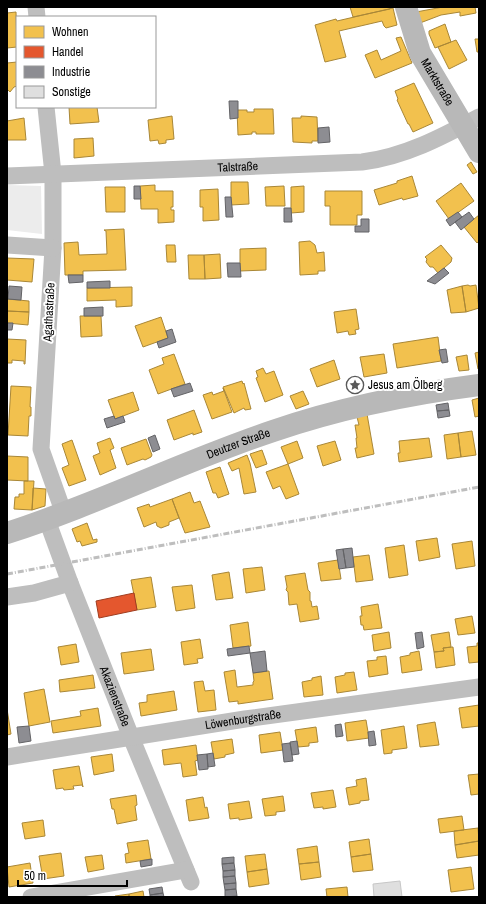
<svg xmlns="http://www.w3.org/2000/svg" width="486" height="904" font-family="'Archivo Narrow',sans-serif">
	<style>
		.green { fill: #ececec }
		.homes { fill: #f2c14e; stroke: #a98737 }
		.shops { fill: #e4572e; stroke: #a03d20 }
		.industry { fill: #8d8d92; stroke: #636366 }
		.building { fill: #dfdfdf; stroke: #c7c7c7 }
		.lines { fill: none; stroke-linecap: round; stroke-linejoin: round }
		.street { stroke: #bebebe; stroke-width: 17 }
		.secondary { stroke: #b8b8b8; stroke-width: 22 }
		.rail { stroke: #bebebe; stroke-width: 3; stroke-dasharray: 6 2 1 2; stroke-linecap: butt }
		.labels { text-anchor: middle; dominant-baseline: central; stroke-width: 4; stroke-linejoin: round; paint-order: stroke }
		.street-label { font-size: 12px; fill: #000; stroke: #fff }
		.poi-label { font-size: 12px; fill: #000; stroke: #fff; text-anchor: start }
	</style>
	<rect width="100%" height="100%" fill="#fff"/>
	<path class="green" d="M7,185L41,186L42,234L7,230Z"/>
	<path class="homes" d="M350,7H390V9L353,17Z
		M443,7H475L476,13L460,16V12L441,15L420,23L416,12Z
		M393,8L397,25L386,28L384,26L382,21L339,31L346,57L325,62L315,25L336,19L337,21Z
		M16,12L17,47L7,48V13Z
		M445,24L451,42L435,48L429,34V31Z
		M401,37L412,63L375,78L365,55L377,50L381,60L401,51L396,38Z
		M475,39H479V52H477Z
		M456,40L467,60L449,69L438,47Z
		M17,62V86L14,87L10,92L7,89V63Z
		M414,83L433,123L413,132L409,124H408L397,100L398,99L395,91Z
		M69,107H97L99,122L70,124Z
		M254,109H273L274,134H256V132H252V134L238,135L237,110H247V112H254Z
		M172,116L174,139L166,140V143L159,144L158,140L150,141L148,120Z
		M301,116L317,117L318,141H312V143L293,142L292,118H301Z
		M24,118L26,140H7V121Z
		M93,138L94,156L74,158V139Z
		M471,162L477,172L473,174L467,165Z
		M412,176L418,196L403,200L402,198L379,205L374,190L397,183V181Z
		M231,182H248L249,204L231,205Z
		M461,183L474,201L449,219L436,201Z
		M155,185V191H173V207H171V210H174V222L158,223V209H141L140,186Z
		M284,186L285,206H266L265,187Z
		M304,186V212L291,213V187Z
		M105,187H125V212H106Z
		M218,189L219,220L203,221V207H200V190Z
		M325,191H362V215H357V225H330V206H325Z
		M479,215V241L477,243L464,227Z
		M124,229L126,270L83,271V275H65L64,243L78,242L79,255L107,254L106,231L104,230Z
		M310,241L315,245L317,253L324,252L325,271H318V274L300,275L299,242Z
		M166,245H175L176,262H167Z
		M441,245L452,258L451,262L438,273L433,267H430L426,262L427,259L425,257Z
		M266,248V270L240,271V249Z
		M220,254L221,278L205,279L204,255Z
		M188,255H204L205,279H189Z
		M7,258L34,259L32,282L7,280Z
		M468,285L470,286L476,285L479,308L466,312L462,286Z
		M462,286L466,312L451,313L447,290Z
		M132,287V306L116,307V300L87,301V288Z
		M7,299L29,301V312L7,311Z
		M356,309L359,329L355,330L356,334L349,335L348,331L337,333L334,312Z
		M7,311L29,312L28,325L7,323Z
		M80,316H101L102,336L81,337Z
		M161,317L168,338L143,347L135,326Z
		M438,337L441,361L397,368L393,344Z
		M7,339L26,340L25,364H24V361L12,360V363H7Z
		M479,352V369H478L475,353Z
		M174,354L185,384L158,394L149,370L164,364L162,358Z
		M384,354L387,373L364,377L360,357Z
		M467,355L469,370L459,371L456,357Z
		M334,360L340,379L317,387L310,369Z
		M263,368L266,374L274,371L283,395L265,402L256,378L258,377L256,371Z
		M242,381L243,384L244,383L251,409L245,410L244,408L234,413L223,387Z
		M11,386L31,387L30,407H31V416H29L28,436L8,435Z
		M223,388L232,412L212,419L203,395L212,392L213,395L224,391Z
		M303,391L309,404L296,409L290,396Z
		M133,392L139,410L115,419L108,400Z
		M479,398V416L475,417L472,400Z
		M194,410L202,432L193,435V433L174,440L167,420Z
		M367,414L374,454L357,458L355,448H357L356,438H357L355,425H359L357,417Z
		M472,431L476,455L461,457L458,433Z
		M458,433L461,457L447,459L444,435Z
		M110,438L114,448L110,450L116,468L100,475L93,456L100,453L97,443Z
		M429,438L432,457L399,462L398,453H400L399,441Z
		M146,439L152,455L151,457L145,460L143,459L127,465L121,448Z
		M72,440L86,480L69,486L62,468L69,465L62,444Z
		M297,441L303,458L288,464L281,447Z
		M335,441L341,460L323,466L317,446Z
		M262,450L267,464L256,468L250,454Z
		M247,455L250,463L256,492L244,494L239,468L232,471L228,463Z
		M7,456L28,457V481L7,480Z
		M288,464L299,494L286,499L280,486L273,489L266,472Z
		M220,467L229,494L218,498L216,493H213L206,472Z
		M24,481H34L32,510L14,509L15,497H19V494H24Z
		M33,488L46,489L45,506L32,510Z
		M190,492L194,503L200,501L210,527L185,533L172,499Z
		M172,499L179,518L169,522V525L161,528L157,526L156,522L144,527L137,508L149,504L150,507Z
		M87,523L93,540L97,539V542L82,546L80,541L77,542L72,529Z
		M437,538L440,557L419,561L416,541Z
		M472,541L475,566L456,569L452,544Z
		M404,545L408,575L389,578L385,548Z
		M369,555L373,580L356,582L353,557Z
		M338,560L341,579L321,581L318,563Z
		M262,567L265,590L246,593L243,569Z
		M229,572L233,598L216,600L212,575Z
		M305,573L308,590L310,592V601H311L312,607L317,606L319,619L300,622L297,604L289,605L288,592L286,590L287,587L285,576Z
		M151,577L156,607L137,610L131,580Z
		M192,585L195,608L176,611L172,587Z
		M378,604L382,628L364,630L363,625H361L360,616H362L361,607Z
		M472,616L475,633L458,635L455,619Z
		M248,622L251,646L233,648L230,625Z
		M389,632L391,648L374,651L372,635Z
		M449,632L451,647L443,648L444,651L434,652L431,635Z
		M200,639L203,658L197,659L198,663L184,665L181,642Z
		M477,643H479V662L469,663L467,647L477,646Z
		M76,644L79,662L61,665L58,647Z
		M453,647L455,665L436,668L434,652L444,651L443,648Z
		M151,649L154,670L124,674L121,653Z
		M419,651L422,670L402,673L400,657L410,655V653Z
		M386,656L388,674L369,677L367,661L377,660V657Z
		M235,670L237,687L253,685V682L254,681L253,673L269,671L273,699L238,704V701L229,702L224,672Z
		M354,672L357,690L337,693L335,677L345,675V673Z
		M93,675L95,688L60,692L59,680Z
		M321,676L323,695L304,697L302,682L312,680V678Z
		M203,681L205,691L214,690L216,710L198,712L194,682Z
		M44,689L50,722L29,726L24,693Z
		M174,691L177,710L141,716L139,703L147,702V695Z
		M479,705V726L462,728L459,708Z
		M98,708L101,726L53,733L51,721L81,716L80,711Z
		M7,709L11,734L7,735Z
		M366,720L369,738L347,741L345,723Z
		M435,722L439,745L420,747L417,725Z
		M404,726L407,748L392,750V753L384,754L381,730Z
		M316,727L318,742L309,743V746L298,747L295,730Z
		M280,732L283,750L261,753L259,735Z
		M232,739L234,753L225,755V757L214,759L211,742Z
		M196,745L198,760L195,761L197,775L183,777L181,763L164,765L162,750Z
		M112,754L114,771L94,775L91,757Z
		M79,766L83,787L82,785L73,786L74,789L64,790L63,788L56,789L53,770Z
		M479,774V794L471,795L468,775Z
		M366,778L369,800L360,801V803L349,805L346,788L357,786L356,780Z
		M333,790L336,807L323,809V807L314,808L311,793Z
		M136,795L137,805L135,806L137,820L117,824L114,809H112L110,799Z
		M283,796L285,811L276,812V815L265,816L262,799Z
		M203,797L205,808L207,807L209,818L189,821L186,800Z
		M249,801L252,818L239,820V818L230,819L228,804Z
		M462,816L464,830L440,833L438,819Z
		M43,820L45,836L25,839L22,823Z
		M478,828L479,841L455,845L454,831Z
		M369,839L371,854L351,857L349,842Z
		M148,840L151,859L126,863L125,854L129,853L127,843Z
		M479,841V855L457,858L455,845Z
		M317,846L319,862L299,864L297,849Z
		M61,853L64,876L43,879L39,856Z
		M265,854L267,869L247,872L245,856Z
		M371,854L373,870L353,872L351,857Z
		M102,855L104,869L88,872L85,857Z
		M319,862L321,877L301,880L299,864Z
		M30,863L33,883L9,887L7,867Z
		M471,867L474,889L451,892L448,870Z
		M267,869L269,884L249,887L247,872Z
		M347,887L348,897H327L326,889Z
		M143,891L144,897H129V894Z
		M129,894V897H115V896Z"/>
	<path class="shops" d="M134,593L137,610L99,618L96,601Z"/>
	<path class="industry" d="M229,101H238V118L230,119Z
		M329,127L330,142L318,143V128Z
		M134,186H140L141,199H134Z
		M225,197H231L233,217H226Z
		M284,208H291L292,222H284Z
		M458,212L462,217L450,226L446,220Z
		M469,212L474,219L461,230L455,222Z
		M361,219H369V232H355V226H361Z
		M227,263H240L241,277H228Z
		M444,268L449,273L435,284L427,281Z
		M68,275H83V282L69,283Z
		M110,281V288H87V282Z
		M9,286L22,287L21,300L8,299Z
		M103,307V316H84V308Z
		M7,323H13L12,330H7Z
		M172,329L176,342L159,348L157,342L168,338L166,331Z
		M446,349L448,362L442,363L439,350Z
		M190,383L193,391L174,397L171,389Z
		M448,403L449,410L437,411L436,405Z
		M449,410L450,416L438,418L437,411Z
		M114,416L115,419L123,416L125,422L107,428L104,419Z
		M155,435L160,449L153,452L148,438Z
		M352,548L354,567L346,568L343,549Z
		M343,549L346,568L339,569L336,550Z
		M422,632L424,647L417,649L415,633Z
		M249,646L250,653L228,656L227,649Z
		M265,651L267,671L253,673L250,653Z
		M341,724L343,736L336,737L335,725Z
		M29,726L31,741L19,743L17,727Z
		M374,731L376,745L369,746L368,732Z
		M297,741L299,754L292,755L290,742Z
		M290,743L293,761L284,762L282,744Z
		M213,753L215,766L208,767L207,754Z
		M207,754L208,769L199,770L197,755Z
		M234,857V863L222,864V858Z
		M152,859V865L141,867L140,861Z
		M234,863L235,870L223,871L222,864Z
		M235,870V876L223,877V871Z
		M235,876L236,883L224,884L223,877Z
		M236,883V889L225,890L224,884Z
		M162,887L163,893L150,895L149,889Z
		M236,889L237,896L225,897V890Z
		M163,893L164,897H150V895Z"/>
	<path class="building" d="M400,881L402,897H374L373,884Z"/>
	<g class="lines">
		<g class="street">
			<path d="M36,7L37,17"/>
			<path d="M46,107L53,174V248L41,449L64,514"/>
			<path id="s1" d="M7,176L362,162C404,157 442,137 479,117"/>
			<path d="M7,245L53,248"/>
			<path id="s2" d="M47,520L70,583L131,737L191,882"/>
			<path d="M7,597L34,593L70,583"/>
			<path id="s3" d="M7,757L245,719L479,687"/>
			<path d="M31,897L186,870"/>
		</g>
		<g class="secondary">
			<path id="s4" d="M406,7L420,53L479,152"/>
			<path id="s5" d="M7,533C98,504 183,461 273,431C340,408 409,394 479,385"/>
		</g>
		<path class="rail" d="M7,574L479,487"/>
	</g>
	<defs>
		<symbol id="sight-ring" viewBox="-11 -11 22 22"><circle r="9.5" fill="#fff" stroke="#595959" stroke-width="1.5"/><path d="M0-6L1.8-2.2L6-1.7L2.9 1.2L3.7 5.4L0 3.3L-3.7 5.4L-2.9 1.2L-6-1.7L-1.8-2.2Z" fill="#595959"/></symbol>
	</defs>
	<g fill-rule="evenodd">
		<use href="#sight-ring" x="345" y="375" width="20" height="20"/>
	</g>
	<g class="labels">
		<g class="street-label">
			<text stroke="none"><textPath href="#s4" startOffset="82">Marktstraße</textPath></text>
			<text stroke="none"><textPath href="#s1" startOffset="231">Talstraße</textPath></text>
			<text transform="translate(49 312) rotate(-87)">Agathastraße</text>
			<text stroke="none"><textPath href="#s5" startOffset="248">Deutzer Straße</textPath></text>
			<text stroke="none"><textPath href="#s2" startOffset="189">Akazienstraße</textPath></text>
			<text stroke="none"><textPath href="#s3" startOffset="239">Löwenburgstraße</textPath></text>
		</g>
		<g class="poi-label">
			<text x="368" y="385">Jesus am Ölberg</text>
		</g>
	</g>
	<rect width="486" height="904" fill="none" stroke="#000000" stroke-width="16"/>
	<rect x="16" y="16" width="140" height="92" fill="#ffffff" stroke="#999999"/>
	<rect x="24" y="26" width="20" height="12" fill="#f2c14e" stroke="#999999"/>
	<text x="52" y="36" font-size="12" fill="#000000">Wohnen</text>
	<rect x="24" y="46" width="20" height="12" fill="#e4572e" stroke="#999999"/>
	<text x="52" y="56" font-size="12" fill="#000000">Handel</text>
	<rect x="24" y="66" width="20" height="12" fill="#8d8d92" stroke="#999999"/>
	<text x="52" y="76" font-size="12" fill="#000000">Industrie</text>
	<rect x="24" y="86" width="20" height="12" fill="#dfdfdf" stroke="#999999"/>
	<text x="52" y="96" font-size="12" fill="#000000">Sonstige</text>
	<path d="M18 880v6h109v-6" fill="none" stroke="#000000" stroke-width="2"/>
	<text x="24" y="880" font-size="12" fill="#000000" stroke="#ffffff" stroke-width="3" paint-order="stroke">50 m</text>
</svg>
